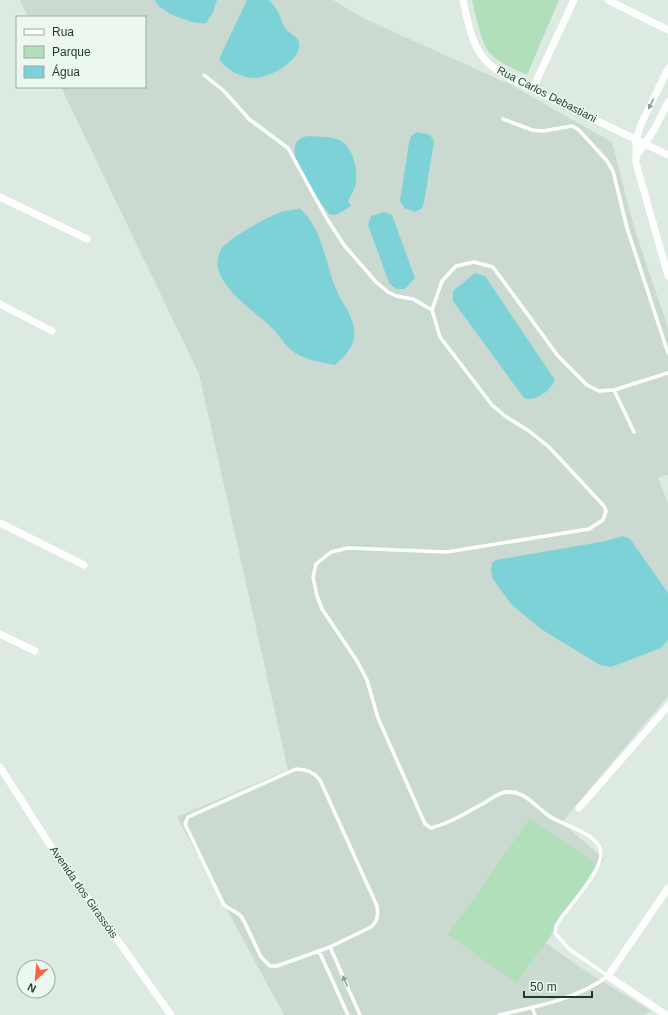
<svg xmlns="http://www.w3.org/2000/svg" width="668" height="1015" font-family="Helvetica,sans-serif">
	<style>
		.built { fill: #cadad1 }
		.green { fill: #b1dfb9 }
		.water { fill: #7cd2d7 }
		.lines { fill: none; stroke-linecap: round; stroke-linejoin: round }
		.lane { stroke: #fff; stroke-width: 3.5 }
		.street { stroke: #fff; stroke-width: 7 }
		.oneway { fill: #8e9d97 }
		.labels { text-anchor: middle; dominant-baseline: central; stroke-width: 3; stroke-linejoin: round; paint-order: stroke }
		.street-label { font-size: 11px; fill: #1c3b2f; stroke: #ecf7f0 }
	</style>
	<rect width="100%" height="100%" fill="#dceae2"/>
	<path class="built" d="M20,0H333L363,18L509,84L612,142L635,231L668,328V475L658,478L668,503V696L562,822L604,859L546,943L587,972L651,1011L643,1015H284L177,817L288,770L199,374L61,87H145V17H28Z"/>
	<path class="green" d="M472,0H559L527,75C515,69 498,63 490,53C480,42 476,14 472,0Z
		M530,818L599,866L517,983L448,935Z"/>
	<path class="water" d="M155,0H217L213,12L206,23C194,25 158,12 155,0Z
		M247,0H269C272,4 276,8 278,12C281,18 282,24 286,29C289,33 297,36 299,42C303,60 271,77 256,78C243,79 226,70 219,59Z
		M417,132L430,135L434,141L424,203L422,208L415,212L404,208L400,201L409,142L411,136Z
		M308,136C318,137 330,136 339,140C352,145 358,168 356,181C356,188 351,195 348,201L351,206C344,210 337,217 329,214C319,200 272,142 308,136Z
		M299,208C322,226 325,263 336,289C341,302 352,313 354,328C356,346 347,354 335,365C320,362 302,360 290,349C283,343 279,334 272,328C254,310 202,279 222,248C229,238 272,214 285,211C290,210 294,211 299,208Z
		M384,212L392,215L415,278L405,289H396L389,283L368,225L371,216Z
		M475,273L485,276L555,380C550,391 536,402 524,398L453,301V291Z
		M623,536L630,539L668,593V640L661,648L611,667L600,665L541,629L511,604L493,579L491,570L492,563L496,560L606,541Z"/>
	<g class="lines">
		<path class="lane" d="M204,75L224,91L249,119L288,148L327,219L344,245L376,282L388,292L396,296L413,299L432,310
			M503,119L532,130L543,131L572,126L579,130L607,161L613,171L627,228L668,353
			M614,390L634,432
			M296,769C306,769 314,772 320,780L377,906C378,915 378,921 371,927L330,947L277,966H270L261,957L244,921L240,915L224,905L185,824L188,817Z
			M330,947L360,1015
			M319,951L348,1015
			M532,1007L535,1015
			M499,1015C535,1007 578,999 608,976L569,949L555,933L556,926L561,918C572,903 601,871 601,854C601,833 563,826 549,816C535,806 522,787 502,793C496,795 489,800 484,803C466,813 450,823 431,828L425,824L378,718L367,680L357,661L322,609L317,596L313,577L316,564L331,552L348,548L447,552L589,529L603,520L606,511L604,506L549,447L529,431L505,416L492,405L440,337L432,310L442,281L456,266L474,262L493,267L558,356L587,385L599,391L614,390L668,373"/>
		<path class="street" d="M463,0C468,22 471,46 488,63C494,69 504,74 511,79L668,155
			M608,0L668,30
			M668,69L641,124L636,140V163L668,276
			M533,88L574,0
			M637,155L654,130L668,102
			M0,197L87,239
			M0,304L52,331
			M0,523L84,565
			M0,634L35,651
			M0,767L50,845L171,1015
			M579,808L668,706
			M666,1015L608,976L668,888"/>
	</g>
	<defs><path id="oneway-solid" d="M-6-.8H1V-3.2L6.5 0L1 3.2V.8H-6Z"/></defs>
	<g class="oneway">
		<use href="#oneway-solid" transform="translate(651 104) rotate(116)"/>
		<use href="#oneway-solid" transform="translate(345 981) rotate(-114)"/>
	</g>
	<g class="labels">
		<g class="street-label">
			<text transform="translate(547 94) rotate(27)">Rua Carlos Debastiani</text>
			<text transform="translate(84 892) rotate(55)">Avenida dos Girassóis</text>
		</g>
	</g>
	<rect x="16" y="16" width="130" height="72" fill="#ecf7f0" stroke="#99aca3"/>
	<rect x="24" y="29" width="20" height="6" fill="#ffffff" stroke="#99aca3"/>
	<text x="52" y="36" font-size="12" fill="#1c3b2f">Rua</text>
	<rect x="24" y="46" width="20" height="12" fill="#b1dfb9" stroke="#99aca3"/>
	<text x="52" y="56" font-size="12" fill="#1c3b2f">Parque</text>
	<rect x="24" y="66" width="20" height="12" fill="#7cd2d7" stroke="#99aca3"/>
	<text x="52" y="76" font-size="12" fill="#1c3b2f">Água</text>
	<g transform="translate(36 979) rotate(206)"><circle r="19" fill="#ecf7f0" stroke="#99aca3"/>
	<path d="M0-3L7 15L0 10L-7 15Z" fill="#ff5f45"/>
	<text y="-6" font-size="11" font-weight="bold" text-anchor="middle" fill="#1c3b2f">N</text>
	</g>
	<path d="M524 991v6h68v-6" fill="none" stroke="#1c3b2f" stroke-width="2"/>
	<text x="530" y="991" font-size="12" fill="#1c3b2f" stroke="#ecf7f0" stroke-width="3" paint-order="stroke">50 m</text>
</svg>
